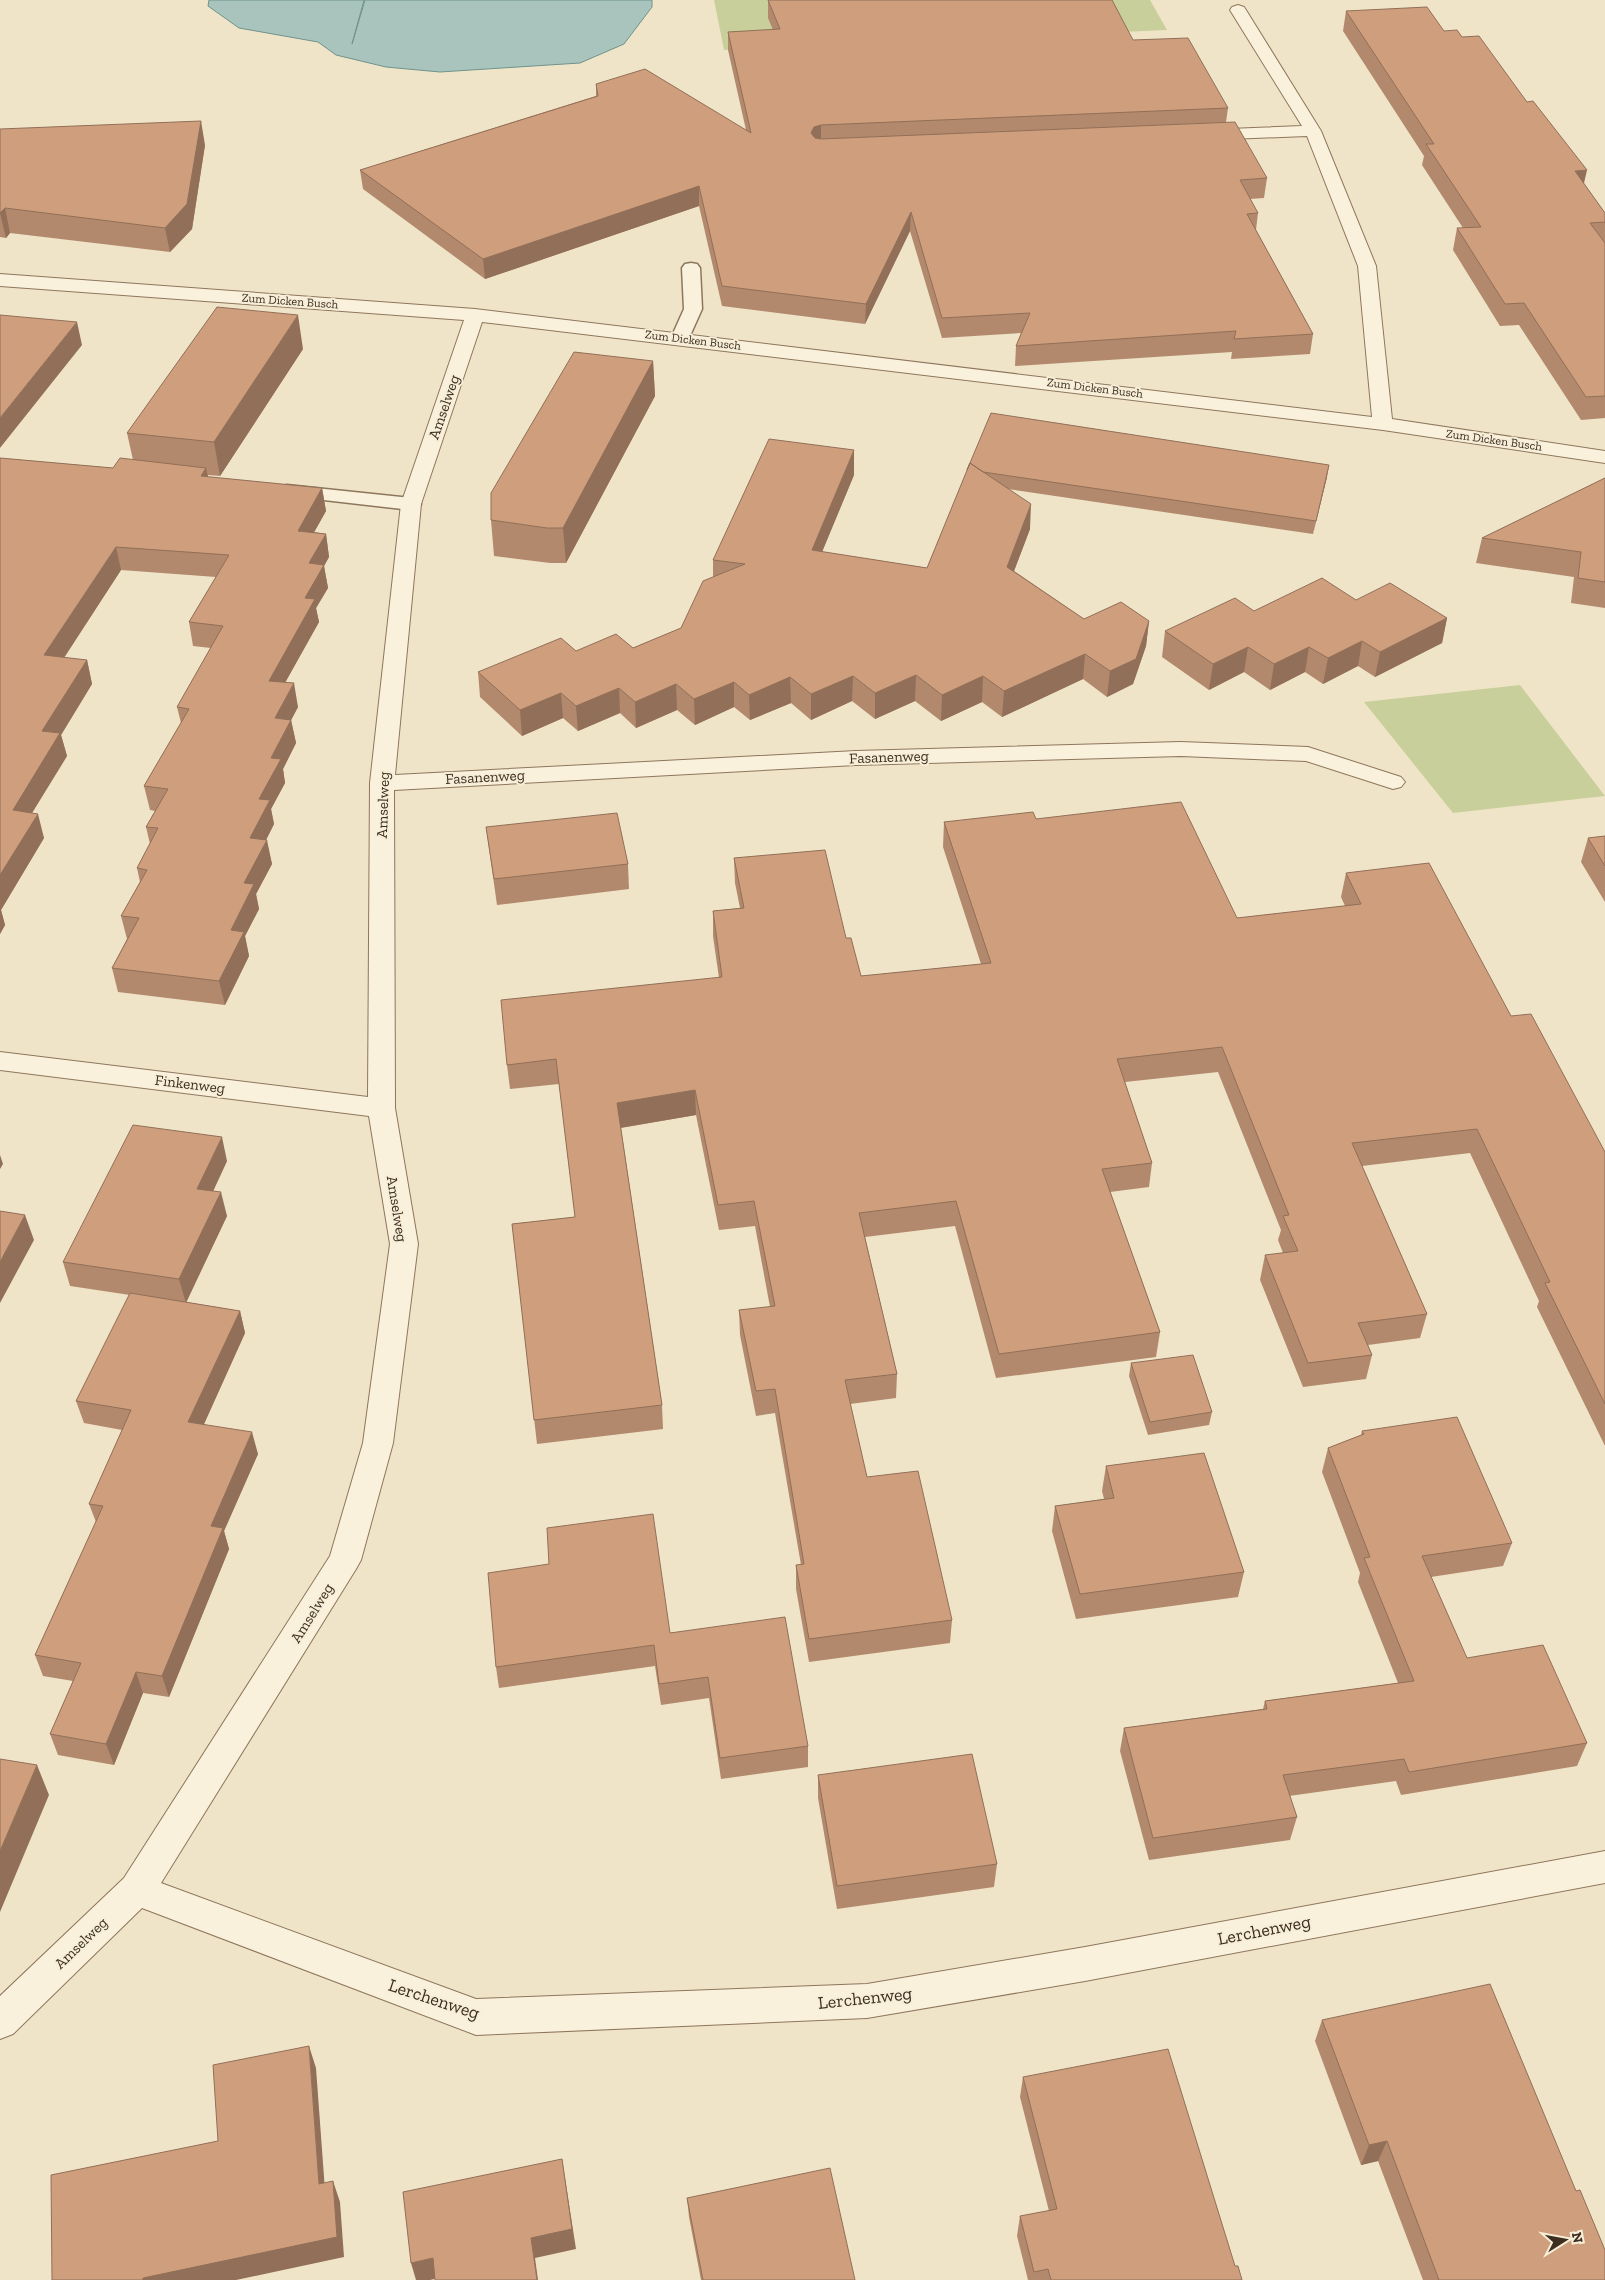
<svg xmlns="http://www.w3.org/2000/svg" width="1605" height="2280" font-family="'Zilla Slab',serif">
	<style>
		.green { fill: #c9cf9b }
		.water { fill: #a9c4bc; stroke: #6f938a }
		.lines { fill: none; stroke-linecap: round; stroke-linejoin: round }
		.service-casing { stroke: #8d765c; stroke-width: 3 }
		.minor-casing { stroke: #8d765c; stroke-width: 2 }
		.service { fill: #faf1dc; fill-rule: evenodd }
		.minor { fill: #faf1dc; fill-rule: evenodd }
		.wall { fill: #b2896c }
		.shaded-wall { fill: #916f58 }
		.building { fill: #cf9f7d; stroke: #916f58 }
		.labels { text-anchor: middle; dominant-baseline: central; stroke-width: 4; stroke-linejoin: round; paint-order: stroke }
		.far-street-label { font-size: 12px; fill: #3d2e20; stroke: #f7eed8 }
		.street-label { font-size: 15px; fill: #3d2e20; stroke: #f7eed8 }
		.near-street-label { font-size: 18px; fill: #3d2e20; stroke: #f7eed8 }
	</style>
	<rect width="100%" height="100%" fill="#f0e4c8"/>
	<path class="green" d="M714,0H1150L1167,30L724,50Z
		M1520,685L1605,796L1453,813L1364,702Z"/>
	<path class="water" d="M209,0H364L352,44L365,0H652V7L624,44L580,63L440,72L386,67L336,55L318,42L239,28L208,6Z"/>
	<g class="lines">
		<defs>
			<path id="service" d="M691,263L697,264L700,268L702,309L689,338L686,342L680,343L674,342L671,338L684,309L682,268L685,264Z
				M287,485L411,498L418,500L421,504L418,508L411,510L280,495L277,491L280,487Z"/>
			<path id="minor" d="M1238,5L1244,7L1246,10L1321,131L1376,266L1392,419L1605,451V463L1383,430L482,322L421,504L395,775L856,751L1181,742L1308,747L1401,777L1405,782L1401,787L1393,789L1306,761L1181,756L856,765L394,790L395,1108L418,1244L393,1443L361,1560L356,1569L161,1883L476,1999L867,1984L1085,1947L1605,1851V1883L1085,1981L867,2018L476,2035L142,1908L13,2034L0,2039V1996L124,1878L330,1556L363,1443L390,1244L369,1116L0,1070V1052L368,1097L370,783L401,504L464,320L0,286V274L475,309L1372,417L1358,266L1307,136L1205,140L1199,139L1197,135L1199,131L1205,130L1302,126L1230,10L1232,7Z"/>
		</defs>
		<use href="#service" class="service-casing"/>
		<use href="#minor" class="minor-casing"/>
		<use href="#service" class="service"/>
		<use href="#minor" class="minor"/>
	</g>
	<path class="wall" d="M768,0L1133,40L1228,108L1226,122L1267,178L1264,198L1250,199L1258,213L1256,230L1313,334L1310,354L1231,359L1232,352L1015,366L1016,346L1021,333L942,338L910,231L865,324L722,306L699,206L485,279L363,189L360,170L596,96V84L746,130L728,50V32L773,30L768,18Z
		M1346,11L1444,31L1462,37L1584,184L1605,213V418L1581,420L1519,325L1500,326L1453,250L1457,228H1463L1422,165L1424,156L1343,31Z
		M0,129L205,145L192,229L170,252L10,233L6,238L0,237Z
		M303,349L220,476L208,475V477L322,488L326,511L314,532L326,534L329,557L324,566L328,588L316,608L319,622L285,683L298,707L291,720L296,743L283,769L285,783L271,809L274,824L266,840L272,864L256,894L259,909L245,936L249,956L225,1005L118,992L112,968L127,939L121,916L140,882L137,868L150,844L146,827L155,811L150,810L144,786L181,723L177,707L211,648L193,646L189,622L216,577L121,570L64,658L87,660L92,684L61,735L67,756L32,813L44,838L1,910L5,925L0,934V458L113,468L133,460L127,433Z
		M653,361L655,396L566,563H550L494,556L491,520Z
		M967,471L1327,477L1313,534L1008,489L1030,529L1014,571L1084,619L1149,621L1146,646L1133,684L1107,697L1083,679L1002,717L982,702L941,721L915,701L875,719L852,701L811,720L791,703L750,720L734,707L695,725L677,710L636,728L620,713L578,731L563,718L522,736L480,697L478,672L576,651L633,648L681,628L713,577V560L854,475L822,552L927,568Z
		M1605,478V608L1571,603L1574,577L1476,563L1482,538Z
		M1356,600L1447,618L1442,643L1375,677L1358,666L1323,684L1305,672L1270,690L1244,672L1209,690L1162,657L1165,631L1254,611Z
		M1036,819L1237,918L1345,906L1341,897L1346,873L1511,1016L1605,1152V1446L1537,1307L1539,1301L1470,1153L1362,1166L1427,1314L1420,1338L1368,1345L1372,1355L1366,1379L1303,1387L1260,1280L1265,1255L1283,1253L1278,1240L1281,1230L1218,1072L1125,1082L1152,1163L1149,1187L1110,1192L1160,1332L1156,1357L996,1378L955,1226L865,1237L897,1374L896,1398L850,1404L867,1477L952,1620L950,1643L809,1662L796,1589V1565H801L775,1413L756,1416L740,1335L739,1310L770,1307L755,1226L719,1230L696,1115L621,1128L662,1405L663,1429L537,1444L512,1224L575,1217L559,1084L510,1089L507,1065L719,978L713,936V911L740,908L735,883L734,858L846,938L861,976L981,964L943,847L944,822Z
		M486,827L628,864L629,889L497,905Z
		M1605,836V902L1581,862L1588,838Z
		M227,1161L213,1191L227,1216L186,1302L240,1311L245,1333L204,1424L258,1454L224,1531L229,1549L169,1697L143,1693L114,1765L58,1755L50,1734L73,1681L43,1676L35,1655L96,1522L89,1504L122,1430L84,1423L76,1401L130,1295L70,1286L63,1262Z
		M1131,1363L1212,1412L1209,1425L1148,1435L1129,1376Z
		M1362,1431L1512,1543L1503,1566L1431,1577L1467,1658L1587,1743L1577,1766L1401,1795L1396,1781L1289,1796L1297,1817L1290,1840L1149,1860L1120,1751L1124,1728L1263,1709L1265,1701L1398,1683L1358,1582L1360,1573L1322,1472L1328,1448L1361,1435Z
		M1106,1466L1244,1572L1238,1597L1076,1619L1052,1531L1055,1506L1104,1499L1102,1491Z
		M670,1633L808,1746V1767L721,1779L709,1698L661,1705L655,1666L499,1688L496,1667Z
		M818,1775L997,1864L994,1887L837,1909L818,1798Z
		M1322,2020L1576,2191L1605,2280H1423L1378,2161L1361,2165L1315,2041Z
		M1023,2077L1235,2266L1242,2280H1028L1017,2236L1020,2216L1049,2211L1020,2097Z
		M687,2198L855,2280H701L689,2217Z"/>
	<path class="shaded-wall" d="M201,121L205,145L192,229L170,252L165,228Z
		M821,125V144L811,133L814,127Z
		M1587,170L1582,192L1575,171Z
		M699,186V206L485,279L483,259Z
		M5,208L10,233L6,238L0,213Z
		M911,212L910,231L865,324L866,304Z
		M298,315L303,349L220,476L214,442Z
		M77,322L82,345L0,448V418Z
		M653,361L655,396L566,563L563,528Z
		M854,450V475L812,576V550Z
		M1329,465L1327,477L1313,534L1316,521Z
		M206,468L211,491L201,476Z
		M322,488L326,511L302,554L298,531Z
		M1031,504L1030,529L1006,592L1007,567Z
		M326,534L329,557L324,566L328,588L316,608L319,622L273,704L269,681L305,598L309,563Z
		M116,547L121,570L50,679L44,655Z
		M1447,618L1442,643L1375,677L1380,652Z
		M1149,621L1146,646L1133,684L1107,697L1110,671Z
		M1362,641L1358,666L1323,684L1328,658Z
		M1248,647L1244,672L1209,690L1213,664Z
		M1309,647L1305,672L1270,690L1274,664Z
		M1085,654L1083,679L1002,717L1004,691Z
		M87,660L92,684L61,735L67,756L19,834L13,810L42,731Z
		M916,675L915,701L875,719V693Z
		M853,676L852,701L811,720V694Z
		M983,676L982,702L941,721L942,695Z
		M790,677L791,703L750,720L749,695Z
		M734,682V707L695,725L694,699Z
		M294,683L298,707L287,728L291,720L296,743L283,769L285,783L271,809L274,824L255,862L250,838L259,799L275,718Z
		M676,684L677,710L636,728L635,702Z
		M619,688L620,713L578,731L576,706Z
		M561,693L563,718L522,736L520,710Z
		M38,814L44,838L1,910L5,925L0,934V875Z
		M267,840L272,864L256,894L259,909L245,936L249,956L225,1005L219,981L231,930L244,883Z
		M695,1090L696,1115L619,1128L617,1103Z
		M222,1137L227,1161L203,1213L197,1189Z
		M0,1155L3,1164L0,1169Z
		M221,1192L227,1216L186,1303L179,1279Z
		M25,1215L34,1240L0,1303V1262Z
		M240,1311L245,1333L195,1444L188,1422Z
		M252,1432L258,1454L224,1531L229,1549L169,1697L162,1676L211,1526Z
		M136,1672L143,1693L114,1765L106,1744Z
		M37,1765L49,1795L0,1912V1851Z
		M309,2046L316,2068L326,2204L319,2184Z
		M1387,2141L1378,2161L1361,2165L1369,2145Z
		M562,2159L576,2249L535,2258L538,2280H537L531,2238Z
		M333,2181L340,2202L344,2257L236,2280H143V2278Z
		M433,2258L439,2278L430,2280H416L411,2263Z"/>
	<path class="building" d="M768,0H1112L1133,40L1188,38L1228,108L821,125L814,127L811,133L815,138L821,139L1235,122L1267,178L1240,180L1258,213L1247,214L1313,334L1234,339L1236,331L1016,346L1030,313L942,318L911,212L866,304L722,286L699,186L483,259L360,170L598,96L596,84L645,69L751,133L728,32L780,29Z
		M1427,7L1444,31L1457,30L1462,37L1479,36L1527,102L1533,101L1587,170L1575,171L1605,213V222L1590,223L1605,243V396L1586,397L1524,303L1505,304L1457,228L1481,227L1426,144H1434L1346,11Z
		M201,121L187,204L165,228L5,208L0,213V129Z
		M217,307L298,315L214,442L127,433Z
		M0,315L77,322L0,418Z
		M574,352L653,361L563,528H547L491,520V493Z
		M991,413L1329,465L1316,521L983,472L970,463L967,470Z
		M769,439L854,450L812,550L927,568L970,463L1031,504L1007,567L1084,619L1121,602L1149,621L1136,659L1110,671L1085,654L1004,691L983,676L942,695L916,675L875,693L853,676L811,694L790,677L749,695L734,682L694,699L676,684L635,702L619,688L576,706L561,693L520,710L478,672L561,638L576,651L616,634L633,648L681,628L703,581L745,564L713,560Z
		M0,458L113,468L120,458L206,468L201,476L322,488L298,531L326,534L309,563L324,565L305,598L315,599L269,681L294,683L275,718L291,720L271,758L281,759L259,799L270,800L250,838L267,840L244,883L254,884L231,930L244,932L219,981L112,968L139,918L121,916L147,870L137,868L158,828L146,827L168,789L144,786L189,709L177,707L223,626L189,622L229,555L116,547L44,655L87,660L42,731L60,733L13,810L38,814L0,875Z
		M1605,478V582L1578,578L1581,552L1482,538Z
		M1322,578L1356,600L1390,583L1447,618L1380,652L1362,641L1328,658L1309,647L1274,664L1248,647L1213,664L1165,631L1235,598L1254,611Z
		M1181,802L1237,918L1361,904L1346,873L1429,863L1511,1016L1531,1014L1605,1152V1404L1545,1283L1550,1282L1477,1129L1352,1143L1427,1314L1358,1323L1372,1355L1308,1363L1265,1255L1298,1251L1283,1216L1289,1215L1222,1047L1117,1059L1152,1163L1102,1169L1160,1332L999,1354L956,1201L859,1213L897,1374L845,1380L867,1477L918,1471L952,1620L809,1639L796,1565L804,1564L775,1389L756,1391L739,1310L775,1306L754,1201L718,1205L695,1090L617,1103L662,1405L534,1420L512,1224L575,1217L556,1059L507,1065L501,1000L722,977L713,911L744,908L734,858L825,850L846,938H851L861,976L991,963L944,822L1033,812L1036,819Z
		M617,813L628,864L494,879L486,827Z
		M1605,836V866L1588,838Z
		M133,1125L222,1137L197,1189L221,1192L179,1279L63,1262Z
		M0,1211L25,1215L0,1262Z
		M130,1293L240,1311L188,1422L252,1432L211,1526L223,1528L162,1676L136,1672L106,1744L50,1734L81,1663L35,1655L103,1506L89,1504L131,1410L76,1401Z
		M1193,1355L1212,1412L1150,1422L1131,1363Z
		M1457,1417L1512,1543L1422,1556L1467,1658L1543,1645L1587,1743L1409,1772L1404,1759L1283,1775L1297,1817L1153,1838L1124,1728L1267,1709L1265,1701L1414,1681L1364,1558L1370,1557L1328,1448L1364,1434L1362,1431Z
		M1204,1453L1244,1572L1080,1594L1055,1506L1114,1498L1106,1466Z
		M653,1514L670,1633L785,1617L808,1746L720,1758L708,1677L659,1684L654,1645L496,1667L488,1573L549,1564L547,1528Z
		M972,1754L997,1864L837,1886L818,1775Z
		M0,1759L37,1765L0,1851Z
		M1490,1984L1576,2191L1580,2190L1605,2250V2280H1439L1387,2141L1369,2145L1322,2020Z
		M309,2046L319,2184L333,2181L337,2237L143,2278V2280H52L51,2175L218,2141L213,2065Z
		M1168,2049L1235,2266H1238L1242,2280H1051L1048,2269L1034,2272L1020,2216L1057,2209L1023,2077Z
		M562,2159L572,2229L531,2238L537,2280H435L433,2258L411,2263L403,2192Z
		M830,2168L855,2280H703L687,2198Z"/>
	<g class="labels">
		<g class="far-street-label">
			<text transform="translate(290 301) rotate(4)">Zum Dicken Busch</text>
			<text transform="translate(693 340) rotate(7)">Zum Dicken Busch</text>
			<text transform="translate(1095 388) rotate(7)">Zum Dicken Busch</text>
			<text transform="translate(1494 440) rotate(8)">Zum Dicken Busch</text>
		</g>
		<g class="street-label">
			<text transform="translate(444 407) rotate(-71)">Amselweg</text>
			<text transform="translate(889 757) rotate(-2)">Fasanenweg</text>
			<text transform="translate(485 777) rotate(-3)">Fasanenweg</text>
			<text transform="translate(383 805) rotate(-88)">Amselweg</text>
			<text transform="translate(190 1084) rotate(7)">Finkenweg</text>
			<text transform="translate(397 1209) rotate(81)">Amselweg</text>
			<text transform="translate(312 1613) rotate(-58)">Amselweg</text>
			<text transform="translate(81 1943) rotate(-44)">Amselweg</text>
		</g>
		<g class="near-street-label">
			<text transform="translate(1264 1930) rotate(-11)">Lerchenweg</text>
			<text transform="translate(865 1998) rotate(-6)">Lerchenweg</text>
			<text transform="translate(434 1999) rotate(18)">Lerchenweg</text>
		</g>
	</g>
	<g transform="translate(1565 2240) rotate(79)" stroke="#f7eed8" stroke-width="4" paint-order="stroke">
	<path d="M0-4L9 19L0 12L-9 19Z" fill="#3d2e20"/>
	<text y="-8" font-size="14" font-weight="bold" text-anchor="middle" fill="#3d2e20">N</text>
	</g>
</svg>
